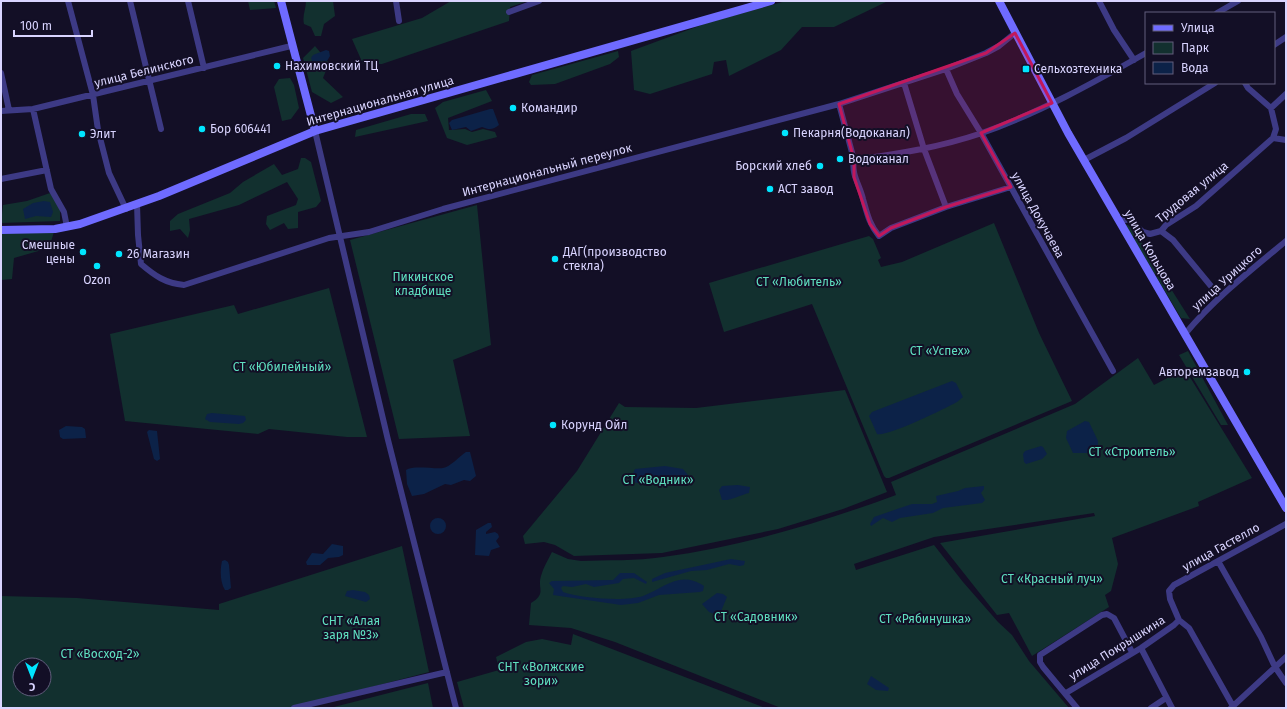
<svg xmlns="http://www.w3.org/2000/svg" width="1287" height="709" font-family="'Fira Sans',sans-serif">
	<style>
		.green { fill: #12302f; fill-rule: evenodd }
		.water { fill: #0c2248 }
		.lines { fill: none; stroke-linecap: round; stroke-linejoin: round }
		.minor { stroke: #3d3a85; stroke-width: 6 }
		.secondary { stroke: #6f6bff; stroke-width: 8 }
		.marked { fill: #c2185b; fill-opacity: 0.2; stroke: #c2185b; stroke-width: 3; stroke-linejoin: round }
		.poi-dot { fill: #00e5ff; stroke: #130f26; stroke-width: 1.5 }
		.labels { text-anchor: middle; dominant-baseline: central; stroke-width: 4; stroke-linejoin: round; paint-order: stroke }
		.poi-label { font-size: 12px; fill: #d9d4ff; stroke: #130f26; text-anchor: start }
		.street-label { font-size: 12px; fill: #d9d4ff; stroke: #130f26 }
		.park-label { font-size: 12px; fill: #5fe0c0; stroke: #130f26 }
	</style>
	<rect width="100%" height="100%" fill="#130f26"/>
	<path class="green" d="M248,1H274L276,8L250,10Z
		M306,1H333L335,16L324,24L321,36H315L311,27L304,24C302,16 306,9 306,1Z
		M451,1H528L510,7L509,21L382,64H363L352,39L422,18Z
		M786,1H888L834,27H802L781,50L729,76L726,60L714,62L712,74L650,94L634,90L631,51L707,23Z
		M315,46L329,63L323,78L343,97L331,103L312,92L303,58Z
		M618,51L619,57L610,64L555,84L531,85L529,82L532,75Z
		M290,78L294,85L299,108L291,119L282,121L274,87L279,79Z
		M486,90L492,101L448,118L449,130L465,129L472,132L483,129L495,132L497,137L467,145L447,138L435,108L443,102Z
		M411,114H425L428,121L355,137L356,130Z
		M301,158H305L311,162L321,201L316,207L298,212V228L288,229L284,223L270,230L266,224L267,216L296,205L298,199L287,182L239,205L189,219L190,230L188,238L180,229L170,231V221L178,214L230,193L243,182L274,164L282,175L298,169Z
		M50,193L60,208V221L1,223L3,205L27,201Z
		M477,205L491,345L453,360L470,436L399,439L350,240Z
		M994,223L1039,333L1072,401L889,478H886L884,476L812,304L724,332L709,283L869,236L873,239L881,258L878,260L881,267L902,262Z
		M1125,224L1132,227L1190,319L1181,318Z
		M1,232H54L49,248L14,258L12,279L1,280Z
		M329,288L367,437H347L269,429L258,434L125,421L110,334L234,305L238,314Z
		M1188,351L1228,425H1221L1179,355Z
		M1138,358L1154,385L1185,369L1252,478L1198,502L1199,506L1112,538L1118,564L1111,591L1105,595L1109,607L1032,656L1009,613L997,615L940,543L1095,516L1094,513L934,537L854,564L856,570L934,545L963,582L998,622L1012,635L1029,661L1069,708H781L615,642L571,628L529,625L531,603C547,593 537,589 541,576C543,568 548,560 552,552L568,559L581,561C608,560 636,561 663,557C743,546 820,523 896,495L891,482L1075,404Z
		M845,390L887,492L843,509L778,529L662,553L574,556L555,545L544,542L525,544L523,536L577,471L619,403L625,407L696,408Z
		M402,546L429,672L291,708H1V596L77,598L219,610V604ZM20,665H44V689H20Z
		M573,634L765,708H464L457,682L499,670L496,657L526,642L542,639L571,645Z
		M428,683L433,708H330Z"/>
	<path class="water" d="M326,50L329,51L330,56L327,61H312L311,58L313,55Z
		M490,109H493L499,125C493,130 489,130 482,127L471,131L466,127L452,130L449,123L452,120Z
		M44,201L50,202L53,212L51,217L36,216L25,219L23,209L33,203Z
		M952,381L956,383L963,397L957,402C944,409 888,437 877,434L869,416L872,412Z
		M212,413L245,416L246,420L243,423L239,424L210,422L205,419L207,414Z
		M1085,421L1089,422L1098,441V447L1088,453H1073L1066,438L1067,431Z
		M66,426L82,427L85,429L86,438L63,439L60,437L59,430Z
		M149,430L157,431L160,459L157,461L154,459L147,432Z
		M1041,446L1043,447L1047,454L1042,459L1026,464L1024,462L1023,454L1025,451Z
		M466,452H470L476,476L470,481L464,480L451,485L445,484L424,494L412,496L407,484L406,470C413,465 433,469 443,468C450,467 460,456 466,452Z
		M665,466L683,469L688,475V478L678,483C667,476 649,483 636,483C632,478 632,475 635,469Z
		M738,485L750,487L749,493C740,495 731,501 722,500L719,490L722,486Z
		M984,486V489L981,493L985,500L982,503L943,508L933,513L900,518L892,522L883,518L871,526L870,524L874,517L900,508L912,504H932L937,502L936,496L958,491L965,488Z
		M430 526a8 8 0 1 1 16 0a8 8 0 1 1-16 0Z
		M488,523H491L492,527L486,532V534L495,532L498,534L499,537L496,541L500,547L491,550L489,556L475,555L476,530Z
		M332,544L343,546V555L339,557L328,558L320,565H307L306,562L312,553L323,554Z
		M731,559L745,561L744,565L740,566L729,564L707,570L691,571L652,582V579L665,573Z
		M225,560L228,562L229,565L231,588L228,590H225C220,582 220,570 222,561Z
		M620,573H634L647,582L646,584L634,578L623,579L619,583L594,587L586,584L572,587L563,586L561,588L563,592C580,598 625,602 643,596C665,588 679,570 704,586L703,591L700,592L659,595L638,603L621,605L553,595L554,589L549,583L552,581L613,580Z
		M353,590L365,592L369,595L370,599L366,602L345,596L347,591Z
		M717,593L723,594L727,597L719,616L709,612L702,604Z
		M871,676L889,688L888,691L876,690L867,684Z"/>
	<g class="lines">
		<path class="minor" d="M68,1L93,95L98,130L109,173L126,209
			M130,1L161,129
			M188,1L204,68
			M396,1L399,21
			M1099,1L1114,30L1134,60
			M509,12L539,1
			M1217,13L1238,1
			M1274,45L1286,37
			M946,69L957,94L981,133L1113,371
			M1,73L9,110
			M904,83L924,149L946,207
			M1245,83L1248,88L1271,108
			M839,104L854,160C851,175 860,185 863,199C867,213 869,224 879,236L891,228L946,207L1011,187
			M1271,108L1286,94
			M33,109L51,189L64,212L67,227
			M1,111L33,109L291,46
			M315,131L388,440L456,708
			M1273,138L1286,140
			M854,160C898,154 941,147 982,133C1039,113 1093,83 1146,53
			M1084,160L1126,138L1215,83
			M1,179L47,170
			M137,204L138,235L141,264C155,276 165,283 184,285L329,238L369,232L443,209L839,104L946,69L986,53L999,46L1015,33
			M1119,220H1129L1143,232L1150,234L1161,231L1166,225L1196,206L1273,138L1276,129L1271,108
			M1161,231L1173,240L1220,297
			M1185,334C1214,299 1251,270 1286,241
			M1218,561L1261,637L1275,667L1286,683
			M1141,648L1172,708
			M1066,693L1141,648L1174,625L1179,620
			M294,708L447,672
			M1077,708L1043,667L1040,662V655L1102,615L1107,614L1114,618L1132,652
			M1151,708L1166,698
			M1231,708L1286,657
			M1234,708L1189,628L1179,620L1170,599L1169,591L1174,585L1286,524"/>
		<path class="secondary" d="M281,1L315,131
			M999,1L1068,133L1286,508
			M1,230L55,229L80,224L159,196L315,131L771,1"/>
	</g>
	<path class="marked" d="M1015,33L1052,103L981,133L1011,187L946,207L891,228L879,236L870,224L854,177V160L839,104L986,53Z"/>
	<g class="poi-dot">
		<circle cx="277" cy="66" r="4"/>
		<rect x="1022" y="65" width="8" height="8" rx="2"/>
		<circle cx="513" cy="108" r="4"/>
		<circle cx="202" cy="129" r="4"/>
		<circle cx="785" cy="133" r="4"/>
		<circle cx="82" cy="134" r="4"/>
		<circle cx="840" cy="159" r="4"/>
		<circle cx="820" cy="166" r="4"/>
		<circle cx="770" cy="189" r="4"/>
		<circle cx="83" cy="252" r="4"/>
		<circle cx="119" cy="254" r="4"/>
		<circle cx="555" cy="259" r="4"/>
		<circle cx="97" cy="266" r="4"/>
		<circle cx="1247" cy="372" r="4"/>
		<circle cx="553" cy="425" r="4"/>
	</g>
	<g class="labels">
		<g class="poi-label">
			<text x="285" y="66">Нахимовский ТЦ</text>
			<text x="1034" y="69">Сельхозтехника</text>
			<text x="521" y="108">Командир</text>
			<text x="210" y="129">Бор 606441</text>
			<text x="793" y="133">Пекарня(Водоканал)</text>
			<text x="90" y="134">Элит</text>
			<text x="848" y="159">Водоканал</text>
			<text x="812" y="166" text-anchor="end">Борский хлеб</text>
			<text x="778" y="189">АСТ завод</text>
			<text x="75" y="245" text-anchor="end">Смешные<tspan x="75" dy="14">цены</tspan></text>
			<text x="563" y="252">ДАГ(производство<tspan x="563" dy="14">стекла)</tspan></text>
			<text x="127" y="254">26 Магазин</text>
			<text x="97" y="280" text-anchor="middle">Ozon</text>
			<text x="1239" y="372" text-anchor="end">Авторемзавод</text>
			<text x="561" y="425">Корунд Ойл</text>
		</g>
		<g class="street-label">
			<text transform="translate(144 71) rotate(-14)">улица Белинского</text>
			<text transform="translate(380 101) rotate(-16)">Интернациональная улица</text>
			<text transform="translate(547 170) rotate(-15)">Интернациональный переулок</text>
			<text transform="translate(1192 192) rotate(-39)">Трудовая улица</text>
			<text transform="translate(1038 215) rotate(61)">улица Докучаева</text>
			<text transform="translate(1150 250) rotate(60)">улица Кольцова</text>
			<text transform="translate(1227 278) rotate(-42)">улица Урицкого</text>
			<text transform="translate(1221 547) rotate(-29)">улица Гастелло</text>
			<text transform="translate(1117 648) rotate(-32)">улица Покрышкина</text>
		</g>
		<g class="park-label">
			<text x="423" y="277">Пикинское<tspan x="423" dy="14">кладбище</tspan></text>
			<text x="799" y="282">СТ «Любитель»</text>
			<text x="940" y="351">СТ «Успех»</text>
			<text x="282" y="367">СТ «Юбилейный»</text>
			<text x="1132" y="452">СТ «Строитель»</text>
			<text x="658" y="480">СТ «Водник»</text>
			<text x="1052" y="579">СТ «Красный луч»</text>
			<text x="756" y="617">СТ «Садовник»</text>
			<text x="925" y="619">СТ «Рябинушка»</text>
			<text x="351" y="621">СНТ «Алая<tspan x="351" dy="14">заря №3»</tspan></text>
			<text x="100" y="654">СТ «Восход-2»</text>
			<text x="541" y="667">СНТ «Волжские<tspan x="541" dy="14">зори»</tspan></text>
		</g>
	</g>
	<rect width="1287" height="709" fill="none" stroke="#d9d4ff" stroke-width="4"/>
	<rect x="1145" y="12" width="130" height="72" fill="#130f26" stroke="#625e7d"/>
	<rect x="1153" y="25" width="20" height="6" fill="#6f6bff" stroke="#625e7d"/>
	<text x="1181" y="32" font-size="12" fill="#d9d4ff">Улица</text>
	<rect x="1153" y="42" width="20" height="12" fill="#12302f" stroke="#625e7d"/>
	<text x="1181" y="52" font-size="12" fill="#d9d4ff">Парк</text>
	<rect x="1153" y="62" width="20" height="12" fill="#0c2248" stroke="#625e7d"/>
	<text x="1181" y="72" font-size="12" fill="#d9d4ff">Вода</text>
	<g transform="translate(32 677) rotate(180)"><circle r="19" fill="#130f26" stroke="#625e7d"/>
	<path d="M0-3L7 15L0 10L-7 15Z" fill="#00e5ff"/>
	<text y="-6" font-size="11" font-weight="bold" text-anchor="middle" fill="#d9d4ff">С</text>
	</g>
	<path d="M14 30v6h78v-6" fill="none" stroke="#d9d4ff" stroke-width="2"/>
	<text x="20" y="30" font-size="12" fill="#d9d4ff" stroke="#130f26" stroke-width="3" paint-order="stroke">100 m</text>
</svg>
